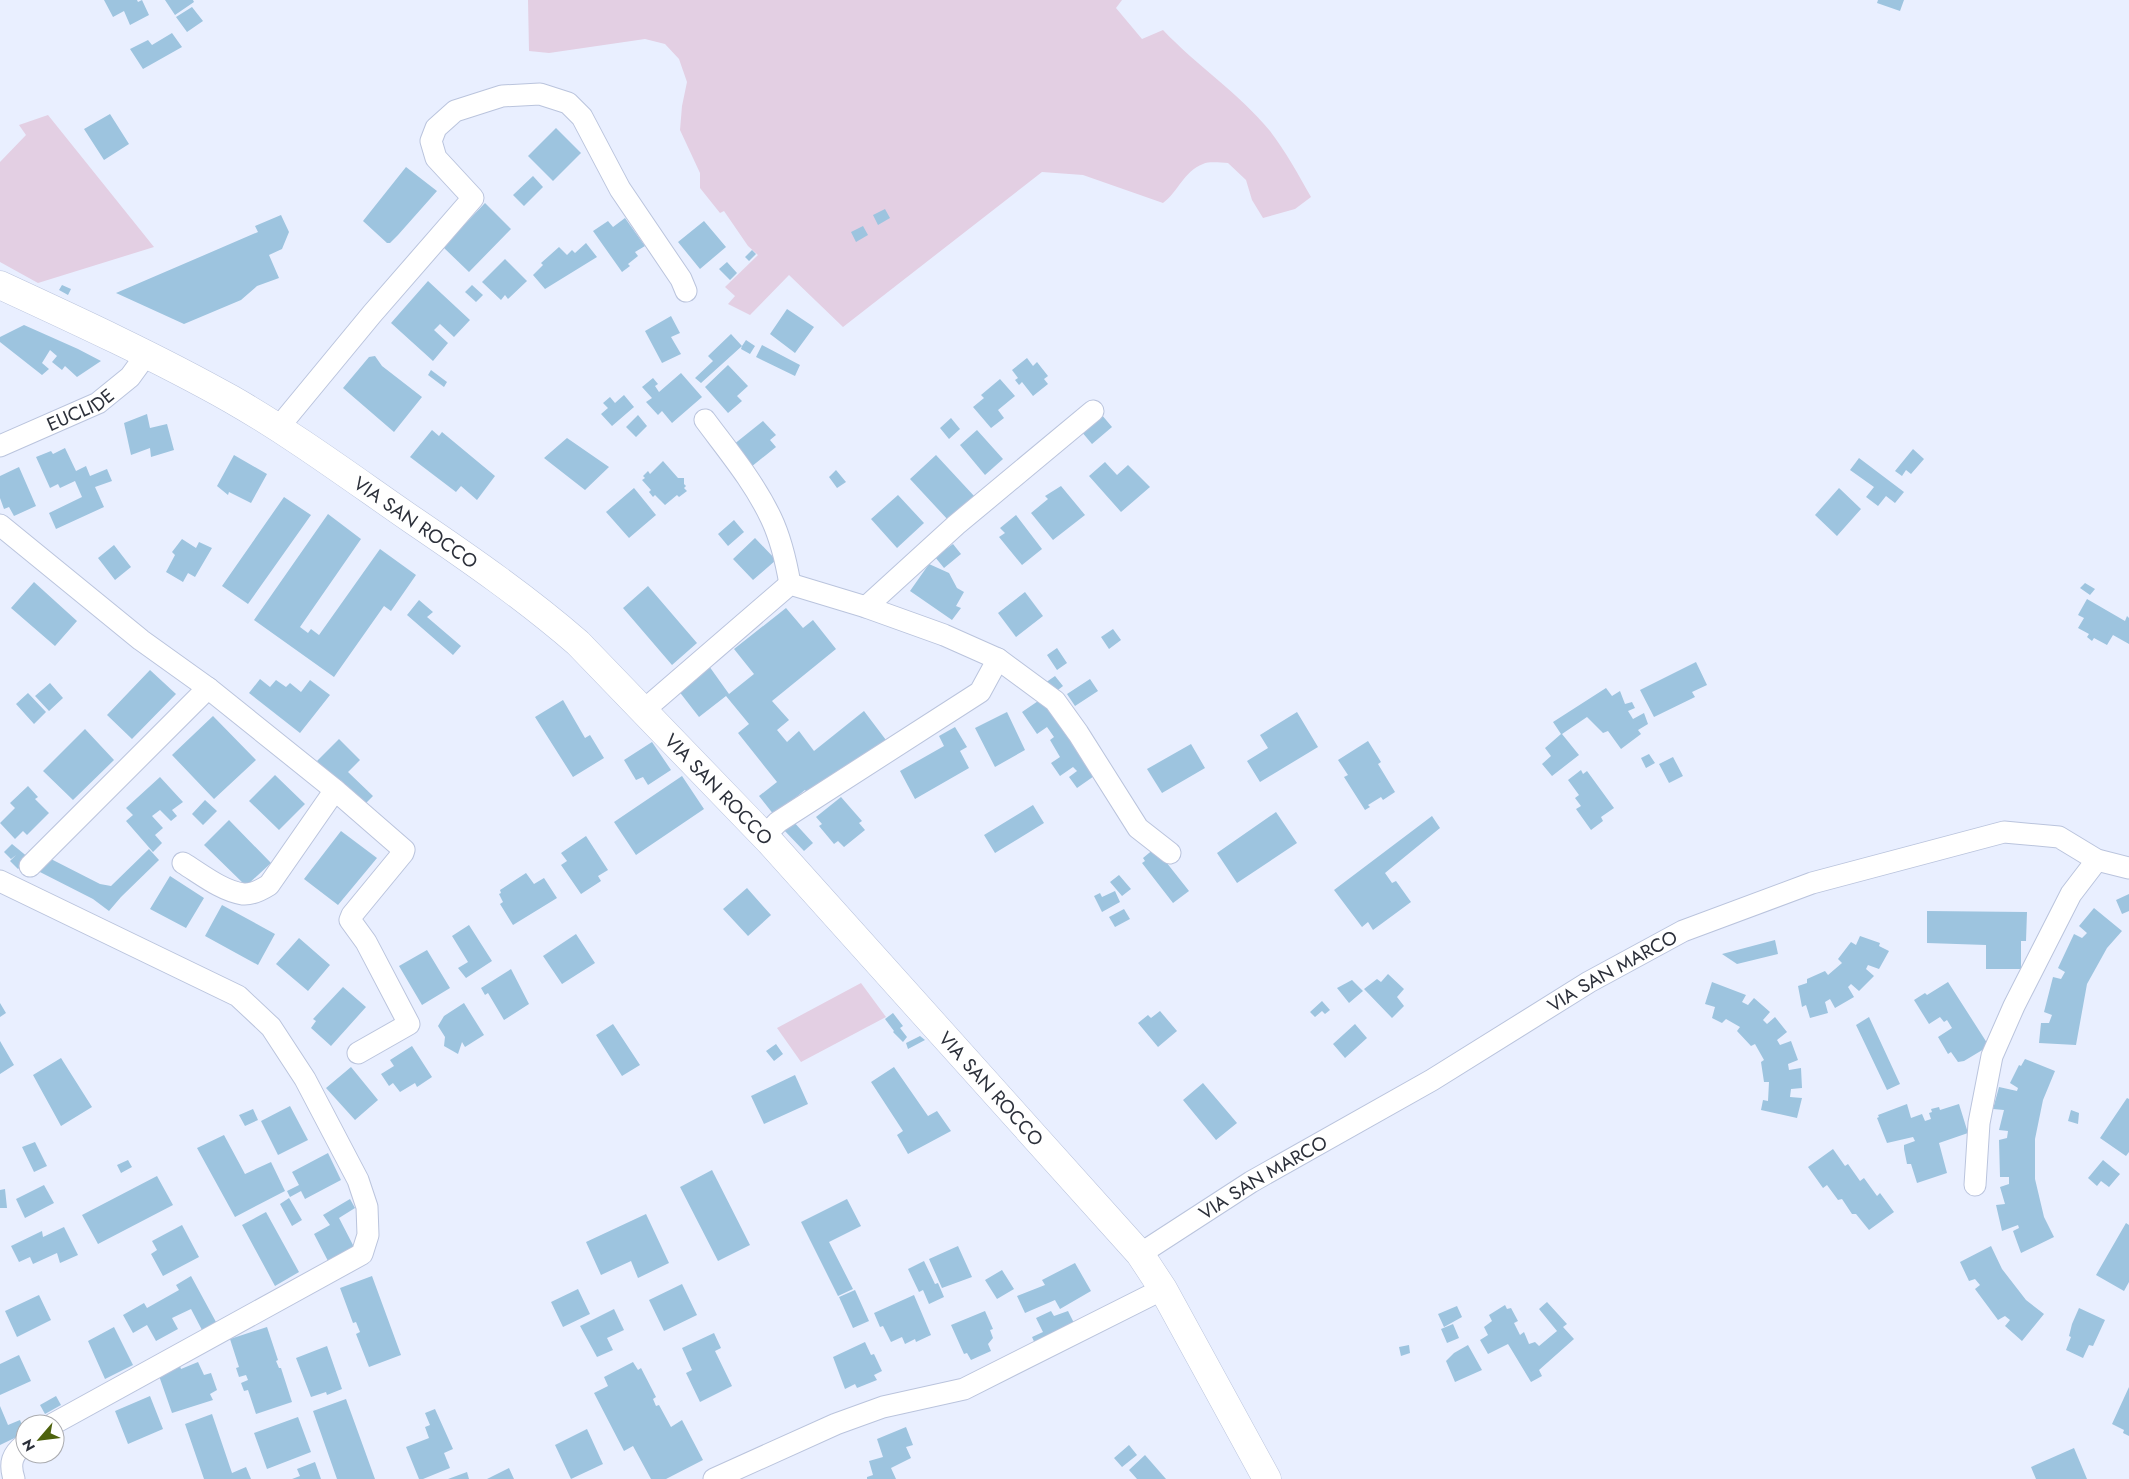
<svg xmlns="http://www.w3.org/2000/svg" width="2129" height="1479" font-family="Jost,sans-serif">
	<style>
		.green { fill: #e3cfe3 }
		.building { fill: #9dc4df }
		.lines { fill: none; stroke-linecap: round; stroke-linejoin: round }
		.street-casing { stroke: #bac4dd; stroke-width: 23 }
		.secondary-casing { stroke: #bac4dd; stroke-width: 29 }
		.street { stroke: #fff; stroke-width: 21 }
		.secondary { stroke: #fff; stroke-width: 28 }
		.labels { text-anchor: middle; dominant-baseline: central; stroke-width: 4; stroke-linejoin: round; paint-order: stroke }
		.street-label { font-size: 19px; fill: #2c303a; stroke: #fff }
	</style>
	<rect width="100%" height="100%" fill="#e9efff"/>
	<path class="green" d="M528,0H1122L1116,8L1142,39L1163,30C1197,66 1239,93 1270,131C1286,152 1298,174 1311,197L1295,209L1263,218L1252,200L1246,180L1228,163C1221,163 1210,161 1203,164C1184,171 1178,192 1163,203L1083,175L1042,172L843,327L789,275L750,315L728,304L735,296L725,287L758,255L748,246L724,211L720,213L700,188V173L680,130L682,106L687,82L679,59L665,44L645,39L549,53L529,51Z
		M48,115L154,247L38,283L0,262V162L26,135L19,125Z
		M861,983L886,1017L801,1062L777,1028Z"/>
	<path class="building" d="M104,0H137L138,2L142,0L149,15L130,25L124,11L113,17Z
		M165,0H193L194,2L175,15Z
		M1878,0H1904L1900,11L1877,3Z
		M192,7L203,21L187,32L176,17Z
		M172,33L182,47L143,69L130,49L148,40L152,45Z
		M110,114L129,144L104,160L84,129Z
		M556,128L581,153L553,181L528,156Z
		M406,167L437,191L398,235L390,243H387L363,221Z
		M533,176L543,187L524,206L513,195Z
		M485,203L511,229L469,272L443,247Z
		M885,209L890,218L878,225L873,215Z
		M281,215L289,232L282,249L269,255L279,278L257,286L241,300L184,324L116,293L258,232L255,226Z
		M625,218L645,246L635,252L638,256L628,264L630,266L622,272L593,231L608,221L613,227Z
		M704,221L726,247L700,269L678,242Z
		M863,226L868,235L856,242L851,232Z
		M586,243L597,257L545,289L533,275L543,265L541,263L559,247L567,255L572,250L575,253Z
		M752,250L756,254L749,261L745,257Z
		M505,259L527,281L508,299L505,295L501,300L482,282Z
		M727,262L737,273L730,280L719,269Z
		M428,281L470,320L454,337L440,324L434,330L448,343L433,361L391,323Z
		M62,285L71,289L68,295L59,290Z
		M472,285L483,295L476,302L465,292Z
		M787,309L814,327L795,353L770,334Z
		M671,316L680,333L671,337L681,354L662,363L645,331Z
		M24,325L78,349L101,361L77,377L65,366L62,370L52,362L57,356L50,350L42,363L49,369L42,375L0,342V337Z
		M731,334L742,346L746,340L755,346L750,354L741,349L742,346L701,383L695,378L713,361L708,356Z
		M762,345L800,365L795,376L756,357Z
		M375,356L382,366L422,397L394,432L343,388L369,357Z
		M1027,358L1033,366L1037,362L1048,376L1044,379L1048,384L1033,396L1022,382L1019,385L1015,380L1018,378L1012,370Z
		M728,365L748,386L737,396L742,401L728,413L705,387Z
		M431,370L447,382L444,387L428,375Z
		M681,373L702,397L672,423L662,411L658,415L646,402L652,398L642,387L653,378L658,384L655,386L659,392Z
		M1000,379L1015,396L998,410L1004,418L991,428L973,407L984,398L981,395Z
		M624,395L634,407L612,426L601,414L608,408L603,403L610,397L615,403Z
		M147,414L150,428L167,424L174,450L151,457L150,448L131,455L124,423Z
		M1101,414L1112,427L1092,444L1081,431Z
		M638,415L647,426L636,437L626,427Z
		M951,418L960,429L949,439L940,428Z
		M763,421L776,435L770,440L776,447L751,467L733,445Z
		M432,430L439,436L442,432L495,476L477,500L461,486L456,492L410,457Z
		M977,430L1003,459L985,475L960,445Z
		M567,438L609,467L585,490L544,458Z
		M65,448L76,471L86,466L90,476L107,469L112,481L95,487L104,507L56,529L49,513L82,497L75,481L60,488L58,484L50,488L36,457L51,451L53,454Z
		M1913,449L1924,459L1911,474L1906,470L1902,476L1895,471Z
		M234,455L267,474L251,503L229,492L228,495L217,486Z
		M936,455L975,497L949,521L910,479Z
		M1859,458L1904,492L1895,503L1886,496L1878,506L1866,497L1874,487L1850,470Z
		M663,461L678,478H684V484L686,486L684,488L687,491L679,497L677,495L665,505L655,495L653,497L649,492L651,490L642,480L645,478L643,476L648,471L650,474Z
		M1105,462L1117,475L1128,465L1150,487L1121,512L1089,476Z
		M19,467L36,506L14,516L9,507L4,509L0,498V476Z
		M836,470L846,482L837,488L829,477Z
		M1061,486L1085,515L1053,540L1031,513L1048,499L1045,496Z
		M634,488L656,515L629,538L606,512Z
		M1839,488L1861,509L1837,536L1815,515Z
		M898,495L924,523L897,548L871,519Z
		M284,497L311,515L248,604L222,586Z
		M328,514L361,539L300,627L308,633L311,629L319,635L380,549L416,575L391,611L384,606L334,677L254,620Z
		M1016,515L1042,549L1022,565L999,537L1005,533L1000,528Z
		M734,520L744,532L728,546L718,534Z
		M755,538L776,560L753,580L733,559Z
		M182,539L196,548L199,542L212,548L195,577L188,573L183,582L166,572L175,555L172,552Z
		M953,544L961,554L944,568L935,557Z
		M114,545L131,567L115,580L98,558Z
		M929,564L949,573L957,588L964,592L956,606L961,608L952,620L910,591Z
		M34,582L77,621L55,646L11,608Z
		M2085,583L2095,589L2090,595L2080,588Z
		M648,586L697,643L672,665L623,608Z
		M1025,592L1043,616L1016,637L998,613Z
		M2087,599L2125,621L2127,616L2129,618V644L2113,635L2107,645L2094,638L2092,641L2087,637L2089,634L2078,628L2084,618L2078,615Z
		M419,600L433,612L427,617L461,646L453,655L407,615Z
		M786,608L803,628L813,620L836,649L772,701L789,720L777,730L787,742L799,731L814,751L864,711L889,744L811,797L805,790L774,815L759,796L777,782L738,733L749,724L726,696L699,717L678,690L709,666L729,694L754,674L734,649Z
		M1113,629L1121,640L1109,649L1101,637Z
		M1057,648L1067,663L1057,670L1047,655Z
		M1696,662L1707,685L1692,692L1695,697L1654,717L1640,690Z
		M150,670L176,694L132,739L107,715Z
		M1055,676L1063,686L1053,694L1045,683Z
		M260,679L270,687L276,680L286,687L290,683L301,692L310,680L330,695L300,733L249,693Z
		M1090,679L1098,691L1075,706L1067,694Z
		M50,683L63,698L49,711L35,696Z
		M1606,688L1612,696L1620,691L1625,704L1632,702L1635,708L1628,711L1633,719L1644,713L1648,724L1638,730L1641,734L1621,749L1608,731L1603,733L1587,717L1562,734L1579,755L1552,776L1542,764L1551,756L1545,748L1561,734L1553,722Z
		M28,693L46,712L34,724L16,704Z
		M1044,697L1097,774L1077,788L1069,777L1077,771L1073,767L1060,776L1051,763L1060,757L1050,740L1054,737L1047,727L1037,734L1022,712Z
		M563,700L585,738L590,735L604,758L573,777L535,717Z
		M1007,712L1025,750L995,767L975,728Z
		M1297,712L1318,747L1260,782L1247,761L1268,748L1260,735Z
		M213,716L256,760L214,799L172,755Z
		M955,727L967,747L960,751L969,768L915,799L900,771L944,746L939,736Z
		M85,729L114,760L73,800L43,771Z
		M339,739L360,760L348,772L373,796L363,806L317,761Z
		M1368,741L1381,762L1378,764L1395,792L1383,800L1381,797L1368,805L1370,807L1365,810L1344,777L1348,775L1338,760Z
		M652,742L671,770L648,785L643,777L636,780L624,760Z
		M1191,744L1205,768L1162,793L1147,769Z
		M1649,754L1655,763L1646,768L1641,758Z
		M1673,757L1683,776L1669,783L1659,764Z
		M1581,770L1583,774L1587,771L1614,808L1601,817L1603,821L1591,830L1576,809L1581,806L1575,798L1579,795L1568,780Z
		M275,775L305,804L279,830L249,801Z
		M682,776L704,809L636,855L614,822Z
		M160,777L183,802L172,810L177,816L171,821L160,810L152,816L163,828L155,835L162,843L153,852L126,821L133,815L126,808Z
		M28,786L38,797L35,799L49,813L27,835L23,831L15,839L0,823L15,808L10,803Z
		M841,797L862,821L859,823L865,830L844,847L838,841L834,844L819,826L822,824L816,817Z
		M205,800L217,811L203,825L192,814Z
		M1033,805L1044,823L995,853L984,835Z
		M1276,812L1297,843L1237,883L1217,853Z
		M1432,816L1440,828L1385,873L1392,883L1396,881L1411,902L1373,930L1368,922L1362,927L1334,890Z
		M229,820L271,863L246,886L204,845Z
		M792,820L813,843L804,851L783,829Z
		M341,831L377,858L338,905L304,879Z
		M586,836L608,870L598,876L601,881L581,894L561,865L567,861L561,853Z
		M12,844L29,858L18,869L10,861L16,855L11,859L4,852Z
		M1155,848L1189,891L1173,903L1142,863L1145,861L1143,858Z
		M149,849L159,860L121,897L109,911L93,899L36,870L49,858L100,884L111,886Z
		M526,873L534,884L544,878L557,898L513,925L500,904L503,902L499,894L501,893L500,890Z
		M1119,875L1131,889L1122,896L1110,882Z
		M170,876L204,898L186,928L150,909Z
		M747,888L771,915L748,936L723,909Z
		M1115,891L1120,902L1102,912L1094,896L1100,893L1102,897Z
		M2129,894V911L2122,914L2116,900Z
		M222,905L275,934L258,965L205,936Z
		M2094,908L2122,931L2107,948L2087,984L2076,1045L2039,1043L2041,1023H2049L2052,1015L2044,1012L2053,977L2061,979L2065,972L2058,968L2074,934L2082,938L2087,933L2079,926Z
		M1124,909L1130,919L1115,927L1109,917Z
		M1927,911L2027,912L2026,941H2021V969H1986V945L1927,943Z
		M469,925L492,961L466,978L458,968L468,962L452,936Z
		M576,934L595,963L562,984L543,956Z
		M1860,936L1880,943L1879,946L1889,951L1879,969L1868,965L1866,969L1874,976L1859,991L1851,984L1848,987L1854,997L1835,1008L1830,999L1825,1002L1828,1013L1810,1018L1806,1005L1802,1007L1798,986L1807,983V979L1825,971L1828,975L1842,963L1838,959L1851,942L1856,945Z
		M299,938L330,965L308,991L276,964Z
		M1775,940L1778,954L1737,964L1722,954Z
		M427,950L450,988L422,1005L399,966Z
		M511,969L529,1004L504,1020L488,993L485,995L481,988Z
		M1388,974L1404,989L1397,997L1404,1006L1392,1018L1364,989L1377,979L1381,982Z
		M1352,980L1363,991L1349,1003L1337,988Z
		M1712,982L1746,995L1742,1002L1748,1005L1754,998L1770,1012L1763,1020L1767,1024L1775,1017L1787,1032L1777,1040L1780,1045L1791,1041L1798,1060L1788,1064L1789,1070L1801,1068L1802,1088L1791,1089L1790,1097L1802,1098L1797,1118L1761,1110L1763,1100L1768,1101L1769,1082H1764L1761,1062L1764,1060L1755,1044L1751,1046L1737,1031L1740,1027L1726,1019L1722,1023L1712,1018L1715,1007L1705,1004Z
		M1948,982L1989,1046L1964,1061L1958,1062L1951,1052L1948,1054L1938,1037L1952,1028L1947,1020L1944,1022L1940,1017L1929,1024L1914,1000L1925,993L1927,995Z
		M343,987L366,1007L331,1046L311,1028L316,1021L313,1019Z
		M1322,1001L1330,1010L1325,1014L1322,1011L1315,1017L1310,1012Z
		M0,1003L6,1013L0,1017Z
		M464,1003L484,1035L465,1047L462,1042L458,1054L444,1046L445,1037L438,1026L444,1016Z
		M1160,1011L1177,1031L1158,1047L1138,1023L1148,1015L1151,1018Z
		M893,1013L903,1026L900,1028L907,1037L903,1042L893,1032L894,1031L885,1019Z
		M1869,1017L1900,1084L1887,1090L1856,1025Z
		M613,1024L640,1065L622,1076L596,1035Z
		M1355,1024L1367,1038L1345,1058L1333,1044Z
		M920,1036L925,1040L908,1049L906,1043Z
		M0,1041L14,1065L0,1074Z
		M776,1044L783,1054L774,1061L766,1051Z
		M412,1046L432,1077L417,1087L415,1083L400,1092L393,1083L389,1086L381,1074L394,1066L390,1060Z
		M61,1058L92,1107L61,1126L33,1075Z
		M2025,1059L2055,1071L2043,1100L2035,1139V1179L2044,1217L2054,1237L2021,1253L2013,1231L2019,1228L2018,1225L2002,1231L1996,1205L2005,1204L2000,1187L2009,1184V1177H2000L1999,1140L2007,1138L2008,1131L1999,1130L2004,1110L1993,1109L1999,1087L2017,1091L2018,1088L2010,1083L2019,1065L2021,1066Z
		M351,1067L378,1100L355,1120L326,1088Z
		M894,1067L928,1116L937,1111L951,1131L908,1154L897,1135L903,1131L871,1082Z
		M795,1075L808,1104L764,1124L751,1096Z
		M1203,1083L1237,1123L1216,1140L1183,1100Z
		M2127,1098L2129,1099V1152L2126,1156L2100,1138Z
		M1907,1104L1911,1118L1922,1114L1925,1121L1931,1119L1929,1113L1932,1112L1931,1109L1939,1107L1940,1110L1959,1104L1968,1133L1939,1143L1947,1173L1917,1183L1911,1164H1907L1904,1149V1145L1915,1141L1913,1137L1887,1143L1877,1118L1879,1117L1878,1115Z
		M290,1106L308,1140L278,1155L261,1121Z
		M253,1109L258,1120L245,1126L239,1115Z
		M2071,1110L2079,1113L2078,1124L2068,1121Z
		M224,1135L245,1174L271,1162L285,1191L235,1217L197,1148Z
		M35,1142L47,1166L34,1172L22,1147Z
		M1833,1149L1845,1166L1848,1164L1860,1181L1864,1178L1877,1196L1880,1193L1894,1212L1869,1230L1856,1214H1852L1842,1199L1838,1200L1827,1185L1823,1188L1808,1167Z
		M328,1153L341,1180L305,1199L301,1191L290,1197L287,1191L299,1185L292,1172Z
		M128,1160L132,1167L121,1173L117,1165Z
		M2103,1160L2120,1174L2109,1187L2101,1181L2097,1186L2088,1178Z
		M712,1170L750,1245L718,1261L680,1187Z
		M157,1176L173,1205L98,1244L82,1215Z
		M44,1185L54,1203L25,1218L16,1199Z
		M5,1189L7,1208H0V1190Z
		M289,1198L302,1220L292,1226L280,1204Z
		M350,1199L355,1208L339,1218L354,1247L328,1261L314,1234L330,1225L323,1215Z
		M847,1199L861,1226L829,1242L853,1289L838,1296L801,1222Z
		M266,1212L299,1272L275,1286L242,1225Z
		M646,1214L669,1263L638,1278L631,1261L601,1275L586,1242Z
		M2126,1223L2129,1225V1282L2124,1291L2096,1275Z
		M182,1225L199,1257L163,1276L151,1254L157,1250L152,1241Z
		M64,1227L78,1255L60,1263L57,1253L33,1264L30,1257L19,1262L11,1246L42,1231L43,1237Z
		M958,1246L972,1277L942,1288L929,1259Z
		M1991,1246L2002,1269L2026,1300L2044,1314L2022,1341L2005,1326L2010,1320L2005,1316L1998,1320L1975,1289L1980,1285L1975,1279L1969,1281L1960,1262Z
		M924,1261L935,1284L938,1283L944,1297L929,1304L923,1290L919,1292L908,1269Z
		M1075,1263L1091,1291L1060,1309L1055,1300L1025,1313L1017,1296L1045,1285L1042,1280Z
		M1002,1270L1014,1289L997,1299L985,1280Z
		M191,1276L216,1322L202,1330L191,1309L172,1318L178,1329L156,1341L147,1325L133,1333L123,1315L144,1303L147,1308L179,1290L176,1285Z
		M372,1276L401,1355L369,1367L356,1334L360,1332L356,1322L353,1323L340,1288Z
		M682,1284L697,1315L664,1331L649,1300Z
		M578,1289L590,1314L563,1327L551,1302Z
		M855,1290L869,1321L853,1328L839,1297Z
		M39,1295L51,1320L17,1337L5,1311Z
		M914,1295L931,1335L916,1342L915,1339L905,1344L902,1337L891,1342L883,1326L880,1327L874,1313Z
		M1547,1302L1567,1324L1563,1327L1574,1339L1539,1370L1542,1376L1531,1382L1508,1344L1488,1354L1480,1340L1488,1335L1484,1327L1492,1321L1489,1315L1505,1305L1507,1309L1511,1308L1518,1321L1514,1323L1520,1335L1524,1332L1529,1344L1535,1342L1539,1346L1557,1331L1539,1309Z
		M1457,1306L1462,1317L1444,1327L1438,1314Z
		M2079,1308L2105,1320L2093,1346L2089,1345L2083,1358L2066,1350L2071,1337L2069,1336L2072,1324Z
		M614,1309L624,1330L607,1338L613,1350L597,1357L580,1326Z
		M985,1311L993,1329L990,1330L993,1338L988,1344L991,1351L971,1360L967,1353L964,1354L951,1325Z
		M1051,1311L1054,1316L1068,1311L1077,1329L1037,1348L1032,1337L1043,1332L1036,1318Z
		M1453,1324L1459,1338L1447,1343L1441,1329Z
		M114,1327L133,1365L105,1379L88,1341Z
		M267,1327L278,1360L276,1361L279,1368H281L292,1402L256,1414L248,1390L244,1391L241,1383L248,1380L246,1375L239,1377L236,1368L239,1367L230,1339Z
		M714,1333L721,1348L715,1351L732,1386L700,1402L686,1373L692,1370L682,1348Z
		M865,1342L871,1355L874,1354L882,1371L874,1375L877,1380L857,1388L855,1384L845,1389L833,1357Z
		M1409,1345L1410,1353L1401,1356L1399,1347Z
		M1468,1345L1482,1370L1455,1382L1446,1361L1454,1353Z
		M327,1346L342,1389L327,1395L326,1392L311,1397L296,1358Z
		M19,1355L31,1381L0,1395V1364Z
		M198,1362L204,1375L211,1373L217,1390L210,1394L213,1400L172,1413L158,1373L180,1366L181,1369Z
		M633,1362L638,1370L641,1368L656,1397L653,1399L656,1406L659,1405L671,1427L682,1420L703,1460L666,1479H651L633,1446L624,1451L594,1393L608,1386L604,1377Z
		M2129,1387V1436L2123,1433L2124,1430L2112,1424Z
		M56,1396L61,1405L45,1414L40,1405Z
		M150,1396L163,1429L128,1444L115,1411Z
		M346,1399L375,1479H337L313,1411Z
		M0,1406L8,1425L20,1420L25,1433L0,1445Z
		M435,1409L453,1449L444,1453L450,1468L423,1479H419L406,1447L429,1438L425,1427L430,1425L425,1413Z
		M212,1414L232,1473L246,1467L251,1479H204L185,1424Z
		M298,1417L311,1452L267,1469L254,1433Z
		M906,1427L913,1445L906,1447L911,1458L891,1468L896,1479H867V1477L873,1475L869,1461L883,1457L877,1439Z
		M587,1429L603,1464L571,1479L555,1445Z
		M1129,1445L1137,1455L1122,1467L1114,1458Z
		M2074,1448L2087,1479H2036L2031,1467Z
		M29,1454H47L40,1463Z
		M1145,1455L1166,1479H1137L1129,1470Z
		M315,1462L321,1479H292L300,1476L297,1469Z
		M509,1468L514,1479H487Z
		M467,1472L469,1479H448Z"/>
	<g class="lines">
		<defs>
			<g id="street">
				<path d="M705,420C728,451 754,482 771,518C781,539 786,561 790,584"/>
				<path d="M278,428L372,314L473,198L436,158L431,141L436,128L455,111L502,96L540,94L568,103L582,117L620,189L681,279L686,291"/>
				<path id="s1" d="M0,446L98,403L130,377L146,355"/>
				<path d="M0,525L141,640L208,688L335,790L404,850L403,853L352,915L350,920L366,942L409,1024L358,1053"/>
				<path d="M866,607L956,525L1093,411"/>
				<path d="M644,710L790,584L866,607L944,635L998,659L1055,701L1078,733L1138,828L1170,853"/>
				<path d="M764,836L778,822L980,692L998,659"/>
				<path d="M183,863C201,874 222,891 243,894C252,895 261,890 269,885L335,790"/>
				<path d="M30,866L208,688"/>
				<path d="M0,881L238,996L271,1027L305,1079L358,1180L367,1207L368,1235L362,1254L53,1424"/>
				<path d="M1975,1185L1979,1123L1992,1056L2014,1006L2071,894L2097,860"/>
				<path id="s2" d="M1140,1254L1251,1182L1432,1080L1589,982L1683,931L1812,883L2004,832L2059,837L2097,860L2129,868"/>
				<path d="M14,1479C9,1463 12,1454 25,1444"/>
				<path d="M714,1479L836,1424L883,1407L964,1389L1163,1289"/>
			</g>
			<g id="secondary">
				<path id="s3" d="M0,285C78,321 156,357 231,399C294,435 353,479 414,521C470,559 526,598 578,643L770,842L1140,1254L1163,1289L1267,1479"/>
			</g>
		</defs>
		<use href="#street" class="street-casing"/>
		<use href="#secondary" class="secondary-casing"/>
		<use href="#street" class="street"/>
		<use href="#secondary" class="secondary"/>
	</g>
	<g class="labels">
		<g class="street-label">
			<text stroke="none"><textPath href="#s1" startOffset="88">EUCLIDE</textPath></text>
			<text stroke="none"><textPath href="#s3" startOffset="480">VIA SAN ROCCO</textPath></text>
			<text stroke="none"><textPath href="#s3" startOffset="885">VIA SAN ROCCO</textPath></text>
			<text stroke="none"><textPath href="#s2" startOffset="551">VIA SAN MARCO</textPath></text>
			<text stroke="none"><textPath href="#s3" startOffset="1290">VIA SAN ROCCO</textPath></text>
			<text stroke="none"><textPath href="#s2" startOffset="145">VIA SAN MARCO</textPath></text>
		</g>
	</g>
	<g transform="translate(40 1439) rotate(242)"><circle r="24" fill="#ffffff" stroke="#abacb0"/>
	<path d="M0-4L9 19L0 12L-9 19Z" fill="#4d620d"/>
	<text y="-8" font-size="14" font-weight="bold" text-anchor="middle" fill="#2c303a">N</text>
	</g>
</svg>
